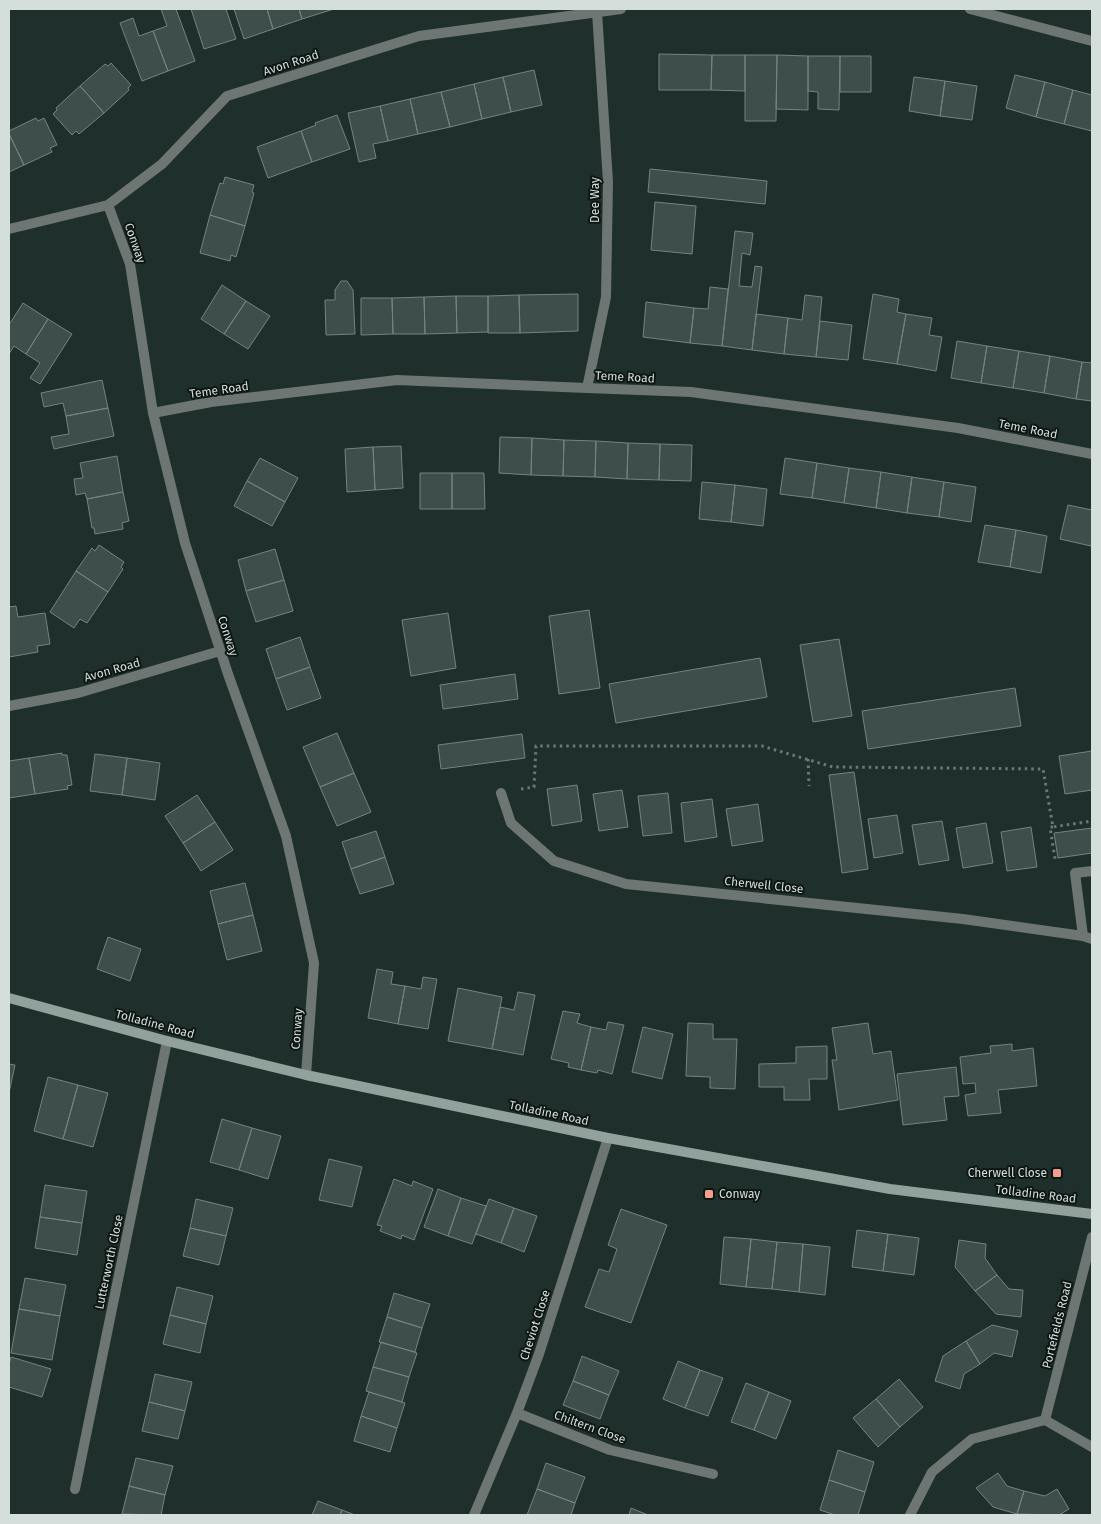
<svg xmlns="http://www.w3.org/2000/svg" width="1101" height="1524" font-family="'Fira Sans',sans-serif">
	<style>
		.building { fill: #3d4e4b; stroke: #728581 }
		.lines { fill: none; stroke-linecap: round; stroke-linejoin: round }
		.path { stroke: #6b7976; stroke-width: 3; stroke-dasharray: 2.5 4; stroke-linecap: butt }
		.lane { stroke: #6e7674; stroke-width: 10 }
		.street { stroke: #6e7674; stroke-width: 10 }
		.secondary { stroke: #93a19d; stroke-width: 10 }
		.poi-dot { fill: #f59d8d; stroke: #0e1614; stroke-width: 2 }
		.labels { text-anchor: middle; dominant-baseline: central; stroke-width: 4; stroke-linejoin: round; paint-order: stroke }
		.street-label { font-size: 12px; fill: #d4dedb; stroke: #0e1614 }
		.poi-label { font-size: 12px; fill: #d4dedb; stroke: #0e1614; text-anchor: end }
	</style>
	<rect width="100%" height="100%" fill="#1f302c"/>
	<path class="building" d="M161,9H176L195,61L168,71L153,31L167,26Z
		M191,9H226L236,39L204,49Z
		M234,9H267L273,29L244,39Z
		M267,9H299L302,19L273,29Z
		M299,9H334L302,19Z
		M133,18L139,36L153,31L168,71L142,81L120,23Z
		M659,54L712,55L711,90H659Z
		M712,55H745V91L711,90Z
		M745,55H777L776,121H745Z
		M777,55L808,56V110L776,109Z
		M808,56H840L839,110L818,109V92L808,91Z
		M840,56H871V92H840Z
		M111,63L131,85L128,88L129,90L104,113L80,86L105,64L108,66Z
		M534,70L542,105L511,112L503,77Z
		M1015,75L1045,82L1036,117L1006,108Z
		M503,77L511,112L482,119L474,84Z
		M914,77L945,81L940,116L909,111Z
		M945,81L977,86L972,120L940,116Z
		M1045,82L1073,90L1064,124L1036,117Z
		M474,84L482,119L450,127L441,92Z
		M80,86L104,113L79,134L76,131L72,135L53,114L57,110L56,108Z
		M1073,90L1092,95V131L1064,124Z
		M441,92L450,127L418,134L410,99Z
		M410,99L418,134L388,141L380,106Z
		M380,106L388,141L373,144L376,158L359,162L348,113Z
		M337,115L350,149L312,162L301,131L316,125L315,123Z
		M36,118L38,121L44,118L57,145L50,148L52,152L24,165L9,134V131Z
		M301,131L312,162L268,178L257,147Z
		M9,134L24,165L9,172Z
		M650,169L767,181L765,204L648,192Z
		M225,177L254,185L252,192L254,193L245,226L210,215L220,183L223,184Z
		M655,202L696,206L692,254L651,250Z
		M210,215L245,226L236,257L231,255L230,261L200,253Z
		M735,231L753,233L750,255L742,253L739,286L752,287L755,266L762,267L752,350L722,346Z
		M341,281H347L353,290L355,334L326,335L325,300H335V290Z
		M222,285L246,301L224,334L201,319Z
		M710,287L728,289L722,346L690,343L694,308L708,309Z
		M578,294V331L520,333L519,295Z
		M873,294L899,299L897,312L906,314L897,364L863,359Z
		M519,295L520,333H488V296Z
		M805,295L822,297L816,357L784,354L788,318L802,320Z
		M456,296L457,333L425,334L424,297Z
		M456,296H488V332L457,333Z
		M424,297L425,334H393L392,298Z
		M361,298H392L393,334L361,335Z
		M246,301L270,316L248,349L224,334Z
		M646,302L694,308L690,343L643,337Z
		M23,303L48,319L26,354L14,346L9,354V325Z
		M756,314L788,318L784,354L752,350Z
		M906,314L932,318L929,335L942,337L936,371L897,364Z
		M48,319L72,334L40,384L30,378L40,363L26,354Z
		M820,321L852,325L848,360L816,357Z
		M957,341L987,346L981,383L951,378Z
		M987,346L1019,351L1013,388L981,383Z
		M1019,351L1050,356L1044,393L1013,388Z
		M1050,356L1082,362L1076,399L1044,393Z
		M1082,362L1092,363V401L1076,399Z
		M102,380L108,408L66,416L63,403L44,407L41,393Z
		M108,408L114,436L54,449L51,437L69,434L66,416Z
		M500,437L532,438L531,475L499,473Z
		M532,438L564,440L563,476L531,475Z
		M564,440L596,441L595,477L563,476Z
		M596,441L628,443L627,479L595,477Z
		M628,443L660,444L659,480L627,479Z
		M660,444L692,445L691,481L659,480Z
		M401,446L403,488L375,490L373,447Z
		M373,447L375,490L347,492L345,449Z
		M117,456L123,492L87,499L85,493L76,495L74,479L83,478L80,463Z
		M260,458L298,478L285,502L247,481Z
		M785,458L817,463L812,498L780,494Z
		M817,463L849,468L844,503L812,498Z
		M849,468L881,472L876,508L844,503Z
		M881,472L912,477L907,513L876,508Z
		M420,473H452V509H420Z
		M452,473H484L485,509H452Z
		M912,477L944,482L939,517L907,513Z
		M247,481L285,502L272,526L234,506Z
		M702,482L735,485L731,522L699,519Z
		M944,482L976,487L971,522L939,517Z
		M735,485L767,489L763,526L731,522Z
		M123,492L129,521L122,523L123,529L95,534L94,528H92L87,499Z
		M1068,505L1092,510V540L1091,546L1060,539Z
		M985,525L1016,530L1010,567L978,562Z
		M1016,530L1047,536L1041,573L1010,567Z
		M99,545L124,562L121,567L123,569L108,592L76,571L92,548L95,551Z
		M275,549L284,580L246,591L238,560Z
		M76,571L108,592L87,623L80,619L74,628L50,612Z
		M284,580L293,611L256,622L246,591Z
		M16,606L18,617L45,613L50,644L37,646L38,652L9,657V607Z
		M589,610L600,688L559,694L549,616Z
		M448,613L456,668L411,676L402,620Z
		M300,637L310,667L276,679L266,649Z
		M839,639L852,716L813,722L800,645Z
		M760,658L767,697L616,723L609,684Z
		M310,667L321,698L287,710L276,679Z
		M515,674L518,699L443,709L440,685Z
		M1015,688L1021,726L868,749L862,711Z
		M337,733L354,773L320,787L303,747Z
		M522,734L525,758L441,769L438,745Z
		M1092,751V790L1065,794L1059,756Z
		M62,753V755H67L72,785L67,786L68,789L35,794L29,758Z
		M95,754L127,758L122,795L90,791Z
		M29,758L35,794L9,798V761Z
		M127,758L160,763L155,800L122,795Z
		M854,772L868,869L842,873L829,775Z
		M354,773L371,812L337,826L320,787Z
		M577,785L582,821L552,826L547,789Z
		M622,790L628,827L599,831L593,794Z
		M668,793L672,833L643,836L638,796Z
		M197,795L215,822L183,843L165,816Z
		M712,799L717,837L685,842L681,803Z
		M758,804L763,841L732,846L726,809Z
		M897,815L903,853L874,858L868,819Z
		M942,821L949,860L919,865L912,825Z
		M215,822L233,850L201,871L183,843Z
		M986,823L993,863L963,868L956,828Z
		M1031,827L1037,867L1007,871L1001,832Z
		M1092,828V853L1058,858L1054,833Z
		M376,831L385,857L351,869L342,842Z
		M385,857L394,884L360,894L351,869Z
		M245,883L253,915L218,924L210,891Z
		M253,915L262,951L227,960L218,924Z
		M108,937L141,949L130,981L97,969Z
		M377,969L393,972L391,984L405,986L398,1024L368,1018Z
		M423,977L437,979L428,1029L398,1024L405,986L421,989Z
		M458,988L502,997L492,1049L448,1041Z
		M518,992L535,995L523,1055L492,1049L500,1007L514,1010Z
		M563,1011L580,1014L577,1023L591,1027L581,1070L568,1067L569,1063L551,1059Z
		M608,1022L624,1025L612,1074L598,1070L597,1073L581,1070L591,1027L606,1030Z
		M688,1023L713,1024V1039H737L735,1089L710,1088V1077L686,1076Z
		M868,1023L873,1054L891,1051L898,1100L839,1110L832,1060H837L832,1028Z
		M643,1027L673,1034L662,1079L632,1072Z
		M1012,1044V1051L1033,1048L1037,1086L998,1090L1001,1113L968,1116L965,1095L976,1093L975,1083L963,1084L960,1057L991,1053L990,1046Z
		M827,1046V1079H809L810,1100H784V1087H759V1064L796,1063V1047Z
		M9,1064L15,1065L9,1093Z
		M956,1067L959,1096L944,1097L947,1120L903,1125L897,1074Z
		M48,1077L78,1085L63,1139L34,1131Z
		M78,1085L108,1093L93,1147L63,1139Z
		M222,1119L252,1128L239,1170L210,1162Z
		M252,1128L281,1136L268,1179L239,1170Z
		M329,1159L362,1167L352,1207L319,1200Z
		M394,1179L412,1186L413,1181L433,1189L414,1240L402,1235L401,1239L380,1231L382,1226L377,1225Z
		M45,1185L87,1191L82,1223L40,1217Z
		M438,1189L461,1198L448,1236L424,1227Z
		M461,1198L486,1206L472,1244L448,1236Z
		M196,1199L233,1208L226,1236L190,1228Z
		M489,1199L514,1208L501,1243L476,1234Z
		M514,1208L537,1216L524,1252L501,1243Z
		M621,1209L667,1225L631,1323L585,1307L599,1269L609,1272L617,1249L608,1245Z
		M40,1217L82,1223L77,1255L35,1248Z
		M190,1228L226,1236L219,1265L183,1256Z
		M857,1230L888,1234L883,1271L852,1267Z
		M888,1234L919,1238L914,1275L883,1271Z
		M724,1237L751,1239L746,1287L720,1284Z
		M751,1239L777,1242L772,1289L746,1287Z
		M959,1240L986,1244L985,1258L997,1275L975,1291L955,1267Z
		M777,1242L803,1244L799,1292L772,1289Z
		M803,1244L830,1247L825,1295L799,1292Z
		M997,1275L1009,1289L1023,1290L1021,1317L996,1314L975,1291Z
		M25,1278L66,1285L60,1316L19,1309Z
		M177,1287L213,1296L206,1324L170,1315Z
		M394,1293L430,1304L422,1328L387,1317Z
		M19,1309L60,1316L52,1360L11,1353Z
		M170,1315L206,1324L200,1353L163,1344Z
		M387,1317L422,1328L415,1352L379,1342Z
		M992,1325L1018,1331L1012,1357L994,1353L980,1364L966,1341Z
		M966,1341L980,1364L964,1374L960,1389L935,1381L943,1356Z
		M381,1342L417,1353L409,1377L373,1367Z
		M582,1356L619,1371L609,1395L573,1381Z
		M11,1357L51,1369L42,1397L9,1387V1365Z
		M678,1361L700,1370L685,1408L663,1399Z
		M373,1367L409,1377L402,1402L366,1391Z
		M700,1370L723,1378L708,1416L685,1408Z
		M155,1374L192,1382L185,1411L149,1402Z
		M899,1379L923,1407L900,1427L876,1399Z
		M573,1381L609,1395L600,1419L563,1405Z
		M746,1383L769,1392L754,1430L731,1422Z
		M369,1392L405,1403L397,1428L361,1416Z
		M769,1392L791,1401L776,1439L754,1430Z
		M876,1399L900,1427L878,1447L853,1418Z
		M149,1402L185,1411L178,1439L142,1431Z
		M361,1416L397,1428L390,1452L354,1441Z
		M838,1450L874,1462L865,1492L829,1480Z
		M136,1458L173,1466L165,1495L129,1486Z
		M546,1463L585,1477L575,1503L537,1489Z
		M998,1473L1007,1486L1024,1491L1017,1514L993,1507L976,1488Z
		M829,1480L865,1492L858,1515H835L820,1510Z
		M129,1486L165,1495L161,1515L122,1514Z
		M537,1489L575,1503L571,1515H527Z
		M1057,1489L1069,1509L1059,1515L1017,1514L1024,1491L1045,1496Z
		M318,1501L342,1510L340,1515H312Z
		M631,1508L648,1515H629Z
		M342,1510L355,1515H340Z"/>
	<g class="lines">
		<path class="path" d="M808,759L809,786
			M521,789L534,787L536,746H762L833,767L1043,769L1053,827L1092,821
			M1053,827H1050L1055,859L1058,861"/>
		<path class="lane" d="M1083,936L1075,873L1092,871"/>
		<path class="street" d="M970,9L1092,41
			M108,205L130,264L153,413L185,543L228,674L286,836L314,963L306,1075
			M9,229L108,205L162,164L227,96L419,36L621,9
			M587,388L606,297L608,182L597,12
			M153,413L211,402L397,380L587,388L691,392L958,428L1092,454
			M9,706L78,693L220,651
			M501,793L511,823L554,861L626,884L963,919L1083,936L1092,939
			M517,1413L610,1450L713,1474
			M1045,1420L1092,1237
			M75,1489L167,1041
			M474,1515L517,1413L539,1354L608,1138
			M910,1515L932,1472L972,1439L1045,1420L1092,1447"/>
		<path class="secondary" d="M9,998L167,1041L306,1075L608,1138L890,1189L1092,1214"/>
	</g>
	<g class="poi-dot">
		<rect x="1052" y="1168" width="10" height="10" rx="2.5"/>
		<rect x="704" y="1189" width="10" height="10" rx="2.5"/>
	</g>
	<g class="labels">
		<g class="street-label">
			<text transform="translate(291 63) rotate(-18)">Avon Road</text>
			<text transform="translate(595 200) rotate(-90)">Dee Way</text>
			<text transform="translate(135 243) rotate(71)">Conway</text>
			<text transform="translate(625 377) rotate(3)">Teme Road</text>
			<text transform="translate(219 390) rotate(-8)">Teme Road</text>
			<text transform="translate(1028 429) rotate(11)">Teme Road</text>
			<text transform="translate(228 636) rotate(72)">Conway</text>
			<text transform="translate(112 670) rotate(-16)">Avon Road</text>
			<text transform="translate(764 885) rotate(6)">Cherwell Close</text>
			<text transform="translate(155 1024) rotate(15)">Tolladine Road</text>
			<text transform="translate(297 1029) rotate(-86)">Conway</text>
			<text transform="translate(549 1113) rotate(12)">Tolladine Road</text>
			<text transform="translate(1036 1194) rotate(7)">Tolladine Road</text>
			<text transform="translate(109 1262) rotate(-78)">Lutterworth Close</text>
			<text transform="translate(535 1325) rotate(-72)">Cheviot Close</text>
			<text transform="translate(1057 1325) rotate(-76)">Portefields Road</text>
			<text transform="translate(590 1427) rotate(20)">Chiltern Close</text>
		</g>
		<g class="poi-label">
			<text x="1047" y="1173">Cherwell Close</text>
			<text x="719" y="1194" text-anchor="start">Conway</text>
		</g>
	</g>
	<rect width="1101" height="1524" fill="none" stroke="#d4dedb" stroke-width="20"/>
</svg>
